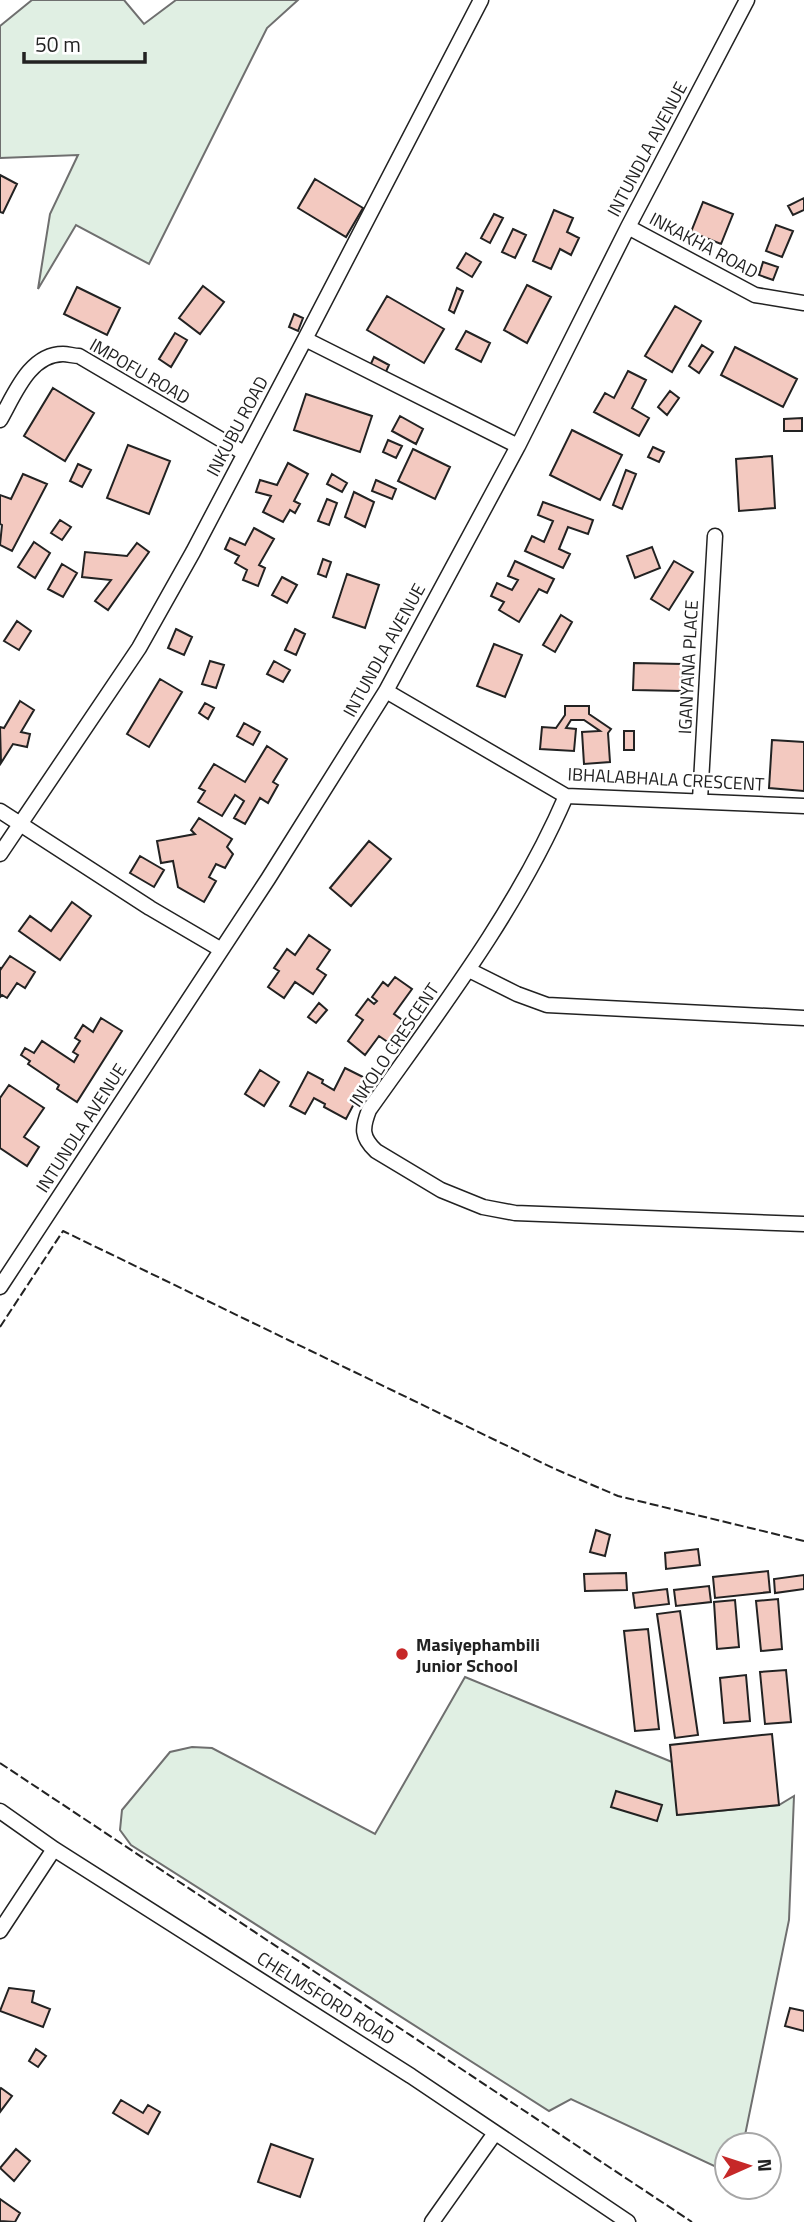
<svg xmlns="http://www.w3.org/2000/svg" width="804" height="2222" font-family="'Titillium Web',sans-serif">
	<style>
		.green { fill: #e0efe3; stroke: #6f6f6f; stroke-width: 2 }
		.building { fill: #f3c9c0; stroke: #222; stroke-width: 2 }
		.lines { fill: none; stroke-linecap: round; stroke-linejoin: round }
		.street-casing { stroke: #222; stroke-width: 17 }
		.street { stroke: #fff; stroke-width: 14 }
		.fence { stroke: #222; stroke-width: 2; stroke-dasharray: 9 3.5; stroke-linecap: butt }
		.poi-dot { fill: #c62828; stroke: #fff; stroke-width: 2.5 }
		.labels { text-anchor: middle; dominant-baseline: central; stroke-width: 5; stroke-linejoin: round; paint-order: stroke }
		.street-label { font-size: 18px; fill: #222; stroke: #fff }
		.poi-label { font-size: 18px; font-weight: bold; fill: #222; stroke: #fff; text-anchor: start }
	</style>
	<rect width="100%" height="100%" fill="#fff"/>
	<path class="green" d="M32,0H124L144,24L176,0H298L267,28L149,264L76,225L38,289L50,214L78,155L0,158V26Z
		M465,1677L672,1762L678,1815L779,1805L794,1796L789,1920L743,2145H727V2172L571,2099L549,2111L131,1845L120,1830L122,1810L170,1752L192,1747L212,1748L375,1834Z"/>
	<path class="building" d="M0,175L17,184L3,213L0,212Z
		M315,179L363,208L346,237L298,208Z
		M804,198V210L793,215L788,206Z
		M703,202L733,214L721,244L691,232Z
		M554,210L573,218L567,232L579,238L571,255L560,249L551,269L533,261Z
		M494,214L503,218L490,243L481,238Z
		M776,225L793,231L782,257L766,251Z
		M513,229L526,235L515,258L502,252Z
		M466,253L481,262L472,277L457,268Z
		M763,262L778,267L773,280L759,275Z
		M527,285L551,297L527,343L504,330Z
		M203,286L224,302L200,334L179,318Z
		M77,287L120,308L107,335L64,314Z
		M457,288L463,291L454,313L449,310Z
		M387,296L444,329L424,363L367,330Z
		M675,306L701,321L672,372L645,356Z
		M294,314L303,318L298,331L289,327Z
		M466,331L490,343L481,362L456,349Z
		M175,333L187,340L171,367L159,359Z
		M702,345L713,352L699,373L689,366Z
		M735,347L797,379L783,407L721,375Z
		M374,357L389,365L384,376L369,368Z
		M628,371L646,380L632,408L649,418L639,436L594,412L605,393L614,398Z
		M53,388L94,413L65,461L24,436Z
		M670,391L679,398L667,415L658,407Z
		M306,394L372,416L360,452L294,430Z
		M400,416L423,429L416,444L392,431Z
		M802,418V431H784V419Z
		M572,430L622,455L600,500L550,475Z
		M388,440L402,446L396,458L383,452Z
		M128,445L170,461L149,514L107,498Z
		M653,447L664,452L659,462L648,457Z
		M413,449L450,467L435,499L398,481Z
		M772,456L775,508L739,511L736,459Z
		M288,463L308,474L294,501L300,504L295,513L290,510L283,522L263,512L271,496L256,492L260,480L277,485Z
		M78,464L91,470L82,487L70,481Z
		M626,470L636,474L622,509L613,505Z
		M23,474L47,484L12,551L0,545L2,525L0,524V495L11,499Z
		M332,474L347,483L342,492L327,484Z
		M376,480L396,489L392,499L372,491Z
		M354,492L374,502L365,527L345,517Z
		M327,499L337,503L329,525L318,521Z
		M543,502L593,520L588,534L568,527L559,549L570,554L563,568L525,551L532,536L544,542L553,521L538,515Z
		M60,520L71,527L62,540L51,533Z
		M254,528L274,539L259,565L265,568L258,586L243,580L247,570L235,563L239,556L225,549L230,538L245,545Z
		M34,542L50,553L35,578L18,567Z
		M137,543L149,552L108,610L95,601L111,580L82,577L85,552L127,556Z
		M652,547L660,568L635,578L627,556Z
		M323,559L331,562L326,577L318,574Z
		M515,561L554,579L547,593L539,589L519,622L499,610L504,602L491,596L497,583L512,590L518,580L508,576Z
		M674,561L693,572L669,610L651,599Z
		M62,564L77,573L63,597L48,589Z
		M347,574L379,585L365,628L333,617Z
		M282,577L297,585L287,603L272,595Z
		M561,615L572,622L555,652L543,645Z
		M17,621L31,631L19,650L4,641Z
		M176,629L192,637L184,655L168,648Z
		M295,629L305,634L296,655L285,650Z
		M494,644L522,655L505,697L477,686Z
		M210,661L224,665L216,688L202,684Z
		M274,661L290,670L283,682L267,674Z
		M634,663L682,664V691L633,690Z
		M160,679L182,692L149,747L127,734Z
		M20,701L34,710L21,732L30,734L27,747L13,744L1,763L0,727L4,728Z
		M205,703L214,708L208,719L199,713Z
		M565,706H589V714L611,729L608,733L610,762L584,764L582,732L600,731L584,720H571L566,728L576,729L574,751L540,749L542,727L556,728L565,715Z
		M244,723L260,732L253,745L237,736Z
		M624,731H634V750H624Z
		M772,740L804,742V791L769,788Z
		M267,746L287,759L273,782L278,785L268,803L260,798L245,824L234,818L244,801L235,795L222,816L198,802L205,791L199,788L214,764L245,782Z
		M199,818L232,839L227,847L233,854L225,868L216,864L209,877L216,881L204,902L178,887L173,861L161,863L157,841L195,834L191,830Z
		M369,841L391,859L351,906L330,888Z
		M140,856L164,870L154,887L130,873Z
		M72,902L91,916L60,960L19,931L30,916L51,931Z
		M309,935L330,950L317,969L326,975L313,994L295,982L284,998L268,987L279,971L274,968L287,949L295,955Z
		M10,956L35,972L25,988L17,983L7,998L2,995L0,997V968L1,969Z
		M395,977L412,989L394,1014L408,1024L392,1045L379,1036L365,1055L348,1041L363,1020L356,1015L368,999L374,1004L377,1001L372,997L383,982L388,986Z
		M319,1003L327,1010L316,1023L308,1017Z
		M101,1018L122,1031L77,1102L57,1089L59,1085L28,1064L30,1061L21,1055L25,1048L34,1053L42,1041L74,1062L78,1055L73,1052L80,1041L75,1038L83,1025L93,1032Z
		M345,1068L367,1079L346,1119L324,1107L325,1104L314,1098L305,1114L290,1106L308,1072L323,1080L322,1083L334,1090Z
		M260,1070L279,1082L264,1106L245,1094Z
		M9,1085L44,1108L24,1137L39,1147L27,1166L0,1148V1098Z
		M596,1530L610,1535L605,1556L590,1552Z
		M698,1549L700,1565L666,1569L665,1553Z
		M768,1571L770,1592L715,1598L713,1577Z
		M626,1573L627,1590L585,1591L584,1574Z
		M804,1575V1589L775,1593L774,1579Z
		M709,1586L711,1602L676,1606L674,1590Z
		M667,1589L669,1604L635,1608L633,1593Z
		M778,1599L782,1649L761,1651L756,1601Z
		M735,1600L739,1647L717,1649L714,1602Z
		M680,1611L698,1735L675,1738L657,1614Z
		M648,1629L659,1729L635,1731L624,1631Z
		M786,1670L791,1722L765,1724L760,1672Z
		M746,1675L750,1721L724,1723L720,1678Z
		M772,1734L779,1805L677,1815L670,1745Z
		M616,1791L662,1805L657,1821L611,1807Z
		M9,1988L34,1991L32,2002L50,2009L43,2027L0,2011Z
		M790,2008L804,2011V2031L785,2026Z
		M36,2049L46,2056L38,2067L29,2061Z
		M1,2088L12,2096L0,2112V2089Z
		M121,2100L143,2113L148,2105L160,2112L148,2134L113,2113Z
		M271,2144L313,2159L300,2197L258,2182Z
		M16,2149L30,2161L14,2181L0,2168Z
		M0,2199L20,2213L15,2222L0,2221Z"/>
	<g class="lines">
		<defs>
			<path id="street" d="M628,227L755,295L804,303
				M305,339L518,446
				M0,420C14,396 29,354 63,354C68,354 74,356 79,356L244,453
				M386,691L566,796L804,806
				M566,796C517,910 440,1010 369,1110C362,1128 361,1137 376,1151L441,1190L483,1207L515,1213L804,1224
				M700,800L715,536
				M0,811L150,908L220,949
				M0,854L139,648L193,552L305,339L481,0
				M469,970L517,994L547,1005L804,1018
				M0,1287L268,879L386,691L518,446L628,227L747,0
				M0,1811L54,1849L411,2076L628,2222
				M0,1931L54,1849
				M432,2222L495,2133"/>
		</defs>
		<use href="#street" class="street-casing"/>
		<use href="#street" class="street"/>
		<path class="fence" d="M0,1327L63,1231L555,1469L618,1496L804,1541
			M0,1763L692,2222"/>
	</g>
	<circle class="poi-dot" cx="402" cy="1654" r="7"/>
	<g class="labels">
		<g class="street-label">
			<text transform="translate(647 149) rotate(-62)">INTUNDLA AVENUE</text>
			<text transform="translate(704 245) rotate(28)">INKAKHA ROAD</text>
			<text transform="translate(140 371) rotate(30)">IMPOFU ROAD</text>
			<text transform="translate(237 426) rotate(-62)">INKUBU ROAD</text>
			<text transform="translate(384 650) rotate(-61)">INTUNDLA AVENUE</text>
			<text transform="translate(688 667) rotate(-87)">IGANYANA PLACE</text>
			<text transform="translate(666 779) rotate(3)">IBHALABHALA CRESCENT</text>
			<text transform="translate(394 1045) rotate(-56)">INKOLO CRESCENT</text>
			<text transform="translate(81 1128) rotate(-57)">INTUNDLA AVENUE</text>
			<text transform="translate(326 1998) rotate(32)">CHELMSFORD ROAD</text>
		</g>
		<g class="poi-label">
			<text x="416" y="1644">Masiyephambili<tspan x="416" dy="21">Junior School</tspan></text>
		</g>
	</g>
	<g transform="translate(748 2166) rotate(87)"><circle r="33" fill="#ffffff" stroke="#a7a7a7" stroke-width="2"/>
	<path d="M0-5L12 26L0 18L-12 26Z" fill="#c62828"/>
	<text y="-10" font-size="19" font-weight="bold" text-anchor="middle" fill="#222222">N</text>
	</g>
	<path d="M24 52v10h121v-10" fill="none" stroke="#222222" stroke-width="3.5"/>
	<text x="35" y="52" font-size="21" fill="#222222" stroke="#ffffff" stroke-width="5" paint-order="stroke">50 m</text>
</svg>
